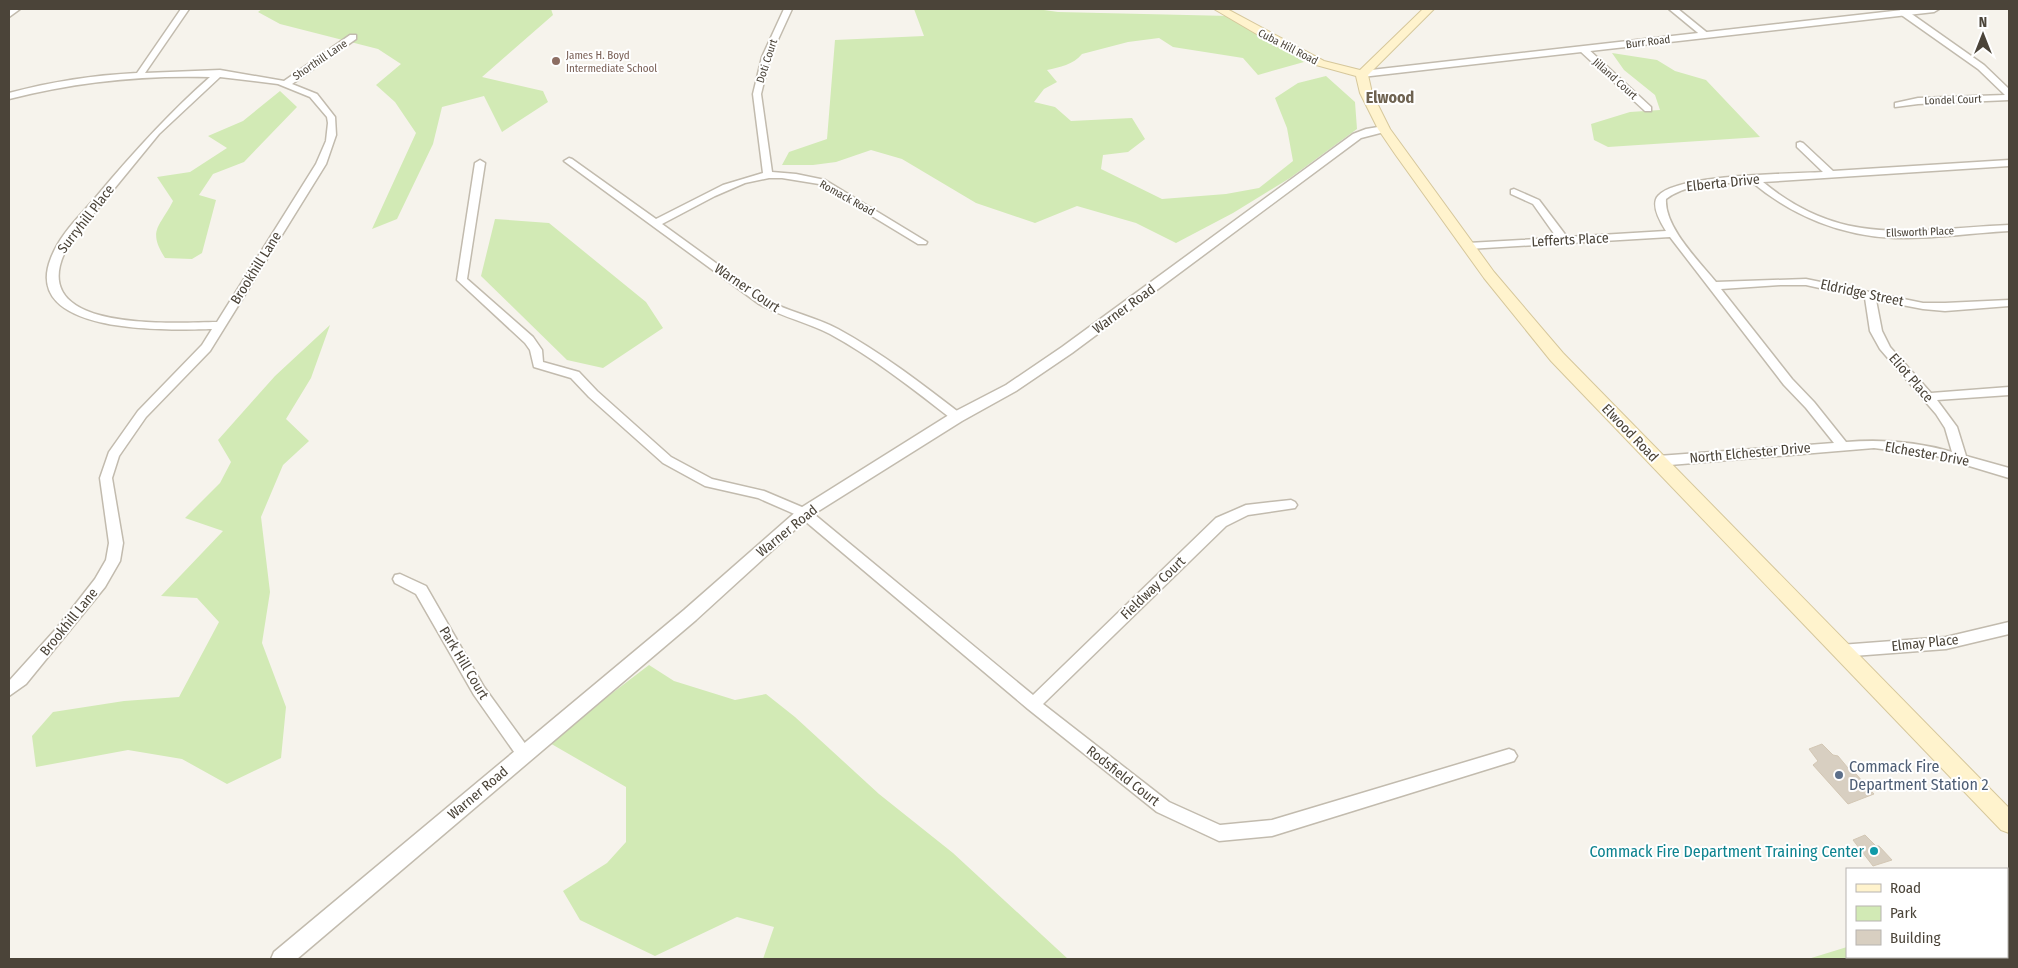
<svg xmlns="http://www.w3.org/2000/svg" width="2018" height="968" font-family="'Fira Sans Condensed',sans-serif">
	<style>
		.green { fill: #d2eab5 }
		.water { fill: #a9d4f2 }
		.building { fill: #d8cfc1; stroke: #d3c7b4 }
		.lines { fill: none; stroke-linecap: round; stroke-linejoin: round }
		.minor-casing { stroke: #c2bbae; stroke-width: 3 }
		.tertiary-casing { stroke: #c2bbae; stroke-width: 3 }
		.secondary-casing { stroke: #d6c79b; stroke-width: 2 }
		.minor { fill: #fff; fill-rule: evenodd }
		.tertiary { fill: #fff; fill-rule: evenodd }
		.secondary { fill: #fff3cd; fill-rule: evenodd }
		.education-dot { fill: #8d6e63; stroke: #fff; stroke-width: 2 }
		.service-dot { fill: #5c6f8a; stroke: #fff; stroke-width: 2 }
		.culture-dot { fill: #0f9aa8; stroke: #fff; stroke-width: 2 }
		.labels { text-anchor: middle; dominant-baseline: central; stroke-width: 4; stroke-linejoin: round; paint-order: stroke }
		.far-street-label { font-size: 11px; fill: #4b4439; stroke: #fff }
		.far-education-label { font-size: 11px; fill: #785e54; stroke: #fff; text-anchor: start }
		.street-label { font-size: 14px; fill: #4b4439; stroke: #fff }
		.far-district-label { font-size: 16px; font-weight: bold; fill: #6e6250; stroke: #fff }
		.near-service-label { font-size: 16px; fill: #4e5e75; stroke: #fff; text-anchor: start }
		.near-culture-label { font-size: 16px; fill: #0d838f; stroke: #fff; text-anchor: end }
	</style>
	<rect width="100%" height="100%" fill="#f6f3ec"/>
	<path class="green" d="M262,9H551L553,15L482,77L543,91L548,102L502,132L484,96L442,107L433,144L397,219L372,229L416,133L395,102L376,85L401,64L378,49L280,24L258,12Z
		M914,9H1037L1058,12L1230,16L1304,62L1258,75L1243,58L1173,47L1159,38L1128,42L1082,54C1073,65 1060,67 1047,70L1057,82L1044,89L1034,102L1055,107L1071,121L1132,118L1145,139L1128,152L1103,155L1101,169L1162,199L1226,194L1259,188L1293,161L1287,128L1275,98L1298,83L1326,76L1355,102L1357,129L1290,178L1233,213L1176,243L1136,223L1077,206L1035,223L976,203L902,159L871,150L836,162L813,165H782L789,152L827,139L835,40L924,36Z
		M1612,53L1657,60L1675,71L1706,80L1760,137L1608,147L1594,140L1591,124L1630,112L1660,110L1655,95L1624,70Z
		M280,91L297,107L244,162L213,174L199,195L216,200L202,253L192,259L165,258C147,230 160,227 173,201L157,177L190,172L227,148L208,136L243,121Z
		M495,219L549,223L646,302L663,328L603,368L567,360L481,276Z
		M330,325L311,378L286,419L309,441L283,465L261,517L270,592L262,643L286,707L281,758L227,784L182,759L128,750L36,767L32,736L53,712L124,701L179,697L219,622L197,598L161,596L223,531L185,518L220,483L231,462L218,440L275,376Z
		M649,665L674,681L735,700L766,694L795,717L879,794L953,853L1068,959H763L774,927L737,917L655,956L580,920L563,891L607,863L626,842V787L548,742Z
		M1847,947V957H1876L1877,959H1808Z"/>
	<path class="water" d="M2007,917H2009V959H1935V957H2007Z"/>
	<path class="building" d="M1822,744L1833,755L1838,756L1853,774L1855,773L1874,794L1848,804L1813,765L1818,761L1809,749Z
		M1865,835L1876,846H1879L1892,860L1873,866L1853,840Z"/>
	<g class="lines">
		<defs>
			<path id="minor" d="M12,9H20L9,17V11Z
				M181,9H189L145,73L220,70L284,81L350,35H356V39L292,84L317,94L335,117L336,135L326,164L210,351L146,417L119,456L112,478L123,543L120,561L105,587L26,684L9,696V681L56,629L95,579L106,560L109,543L100,478L109,452L138,411L202,345L212,329C171,330 20,336 51,258C60,234 80,216 96,197C132,154 168,114 210,77C142,75 75,82 9,99V93C50,82 94,75 137,73ZM220,77L278,84L310,97L327,117L328,123L326,141L316,164L217,322C169,323 18,333 69,244L159,134Z
				M784,9H792L770,57L761,94L772,172L796,174L825,180L927,242L926,244H918L819,184L782,178H769L745,183L715,196L662,224L767,300C789,312 815,317 838,329C882,353 922,384 961,414L963,417L961,420H953C913,389 874,358 830,334C807,322 782,317 759,304L564,161L569,158L572,159L656,219L723,185L763,173L753,94L762,57Z
				M1669,9H1678L1710,35L1703,37Z
				M1900,10H1906L1984,65L2009,89V100L1918,104L1895,107V103L1918,98L2005,95L1978,69L1900,14Z
				M1580,47H1586L1651,107V111H1645L1580,51Z
				M1800,142L1803,143L1833,171L2009,160V166L1763,182C1844,249 1914,229 2009,225V231C1971,233 1933,239 1895,238C1842,236 1792,216 1752,182C1723,184 1690,181 1666,199C1664,227 1699,261 1716,282L1806,279L1923,303H1945L2009,300V306L1945,311L1923,309L1876,300L1882,331L1890,347L1931,393L2009,387V395L1937,400L1957,427L1966,456L2009,468V478L1936,456L1874,448L1658,466L1654,464L1652,461L1654,458L1658,456L1834,443L1806,408L1784,385L1670,237L1468,249L1463,246L1468,243L1557,238L1533,204L1511,194V190L1514,189L1539,200L1567,237L1666,231C1661,223 1650,205 1658,196C1676,174 1791,174 1823,172L1797,147V143ZM1780,285H1806L1865,298L1870,331L1880,349L1936,414L1945,428L1952,452C1918,442 1882,439 1846,442L1814,402L1792,379L1721,289Z
				M480,160L485,163L467,279L533,337L542,350L543,362L579,372L597,391L671,457L712,479L764,491L809,510L1033,695L1216,518L1246,505L1291,500L1295,502L1297,505L1295,508L1248,515L1226,526L1043,704L1169,802L1220,825L1272,820L1509,749L1514,751L1517,756L1514,761L1272,836L1219,841L1157,812L1028,709L799,516L758,498L705,486L663,463L589,397L571,378L534,367L530,350L525,343L457,280L475,163Z
				M400,574L426,586L484,687L529,749L532,754L529,759L524,761L519,759L474,695L416,594L395,583L393,579L395,575Z
				M2009,622V634L1946,649L1840,657L1835,655L1833,651L1835,647L1840,645L1946,637Z"/>
			<path id="tertiary" d="M1911,9H1939L1934,12L1362,77L1357,74L1362,71Z
				M1384,126L1388,127L1389,129L1388,131L1361,138L1072,353L1016,391L962,421L809,517L696,620L297,959H271L274,952L684,610L799,509L952,413L1006,385L1062,347L1353,134L1366,129Z"/>
			<path id="secondary" d="M1214,9H1227L1324,61L1360,70L1423,9H1434L1368,75L1372,93L1390,129L1494,272L1563,353L2009,808V833L2001,830L1551,361L1484,278L1395,154L1378,129L1360,93L1356,76L1316,65L1272,43Z"/>
		</defs>
		<use href="#minor" class="minor-casing"/>
		<use href="#tertiary" class="tertiary-casing"/>
		<use href="#secondary" class="secondary-casing"/>
		<use href="#minor" class="minor"/>
		<use href="#tertiary" class="tertiary"/>
		<use href="#secondary" class="secondary"/>
	</g>
	<circle class="education-dot" cx="556" cy="61" r="5"/>
	<circle class="service-dot" cx="1839" cy="775" r="5"/>
	<circle class="culture-dot" cx="1874" cy="851" r="5"/>
	<g class="labels">
		<g class="far-street-label">
			<text transform="translate(1648 42) rotate(-7)">Burr Road</text>
			<text transform="translate(1288 47) rotate(27)">Cuba Hill Road</text>
			<text transform="translate(320 60) rotate(-34)">Shorthill Lane</text>
			<text transform="translate(767 61) rotate(-72)">Doti Court</text>
			<text transform="translate(1615 79) rotate(42)">Jilland Court</text>
			<text transform="translate(1953 100) rotate(-2)">Londel Court</text>
			<text transform="translate(847 198) rotate(29)">Romack Road</text>
			<text transform="translate(1920 232) rotate(-2)">Ellsworth Place</text>
		</g>
		<g class="far-education-label">
			<text x="566" y="55">James H. Boyd<tspan x="566" dy="13">Intermediate School</tspan></text>
		</g>
		<g class="street-label">
			<text transform="translate(1723 183) rotate(-6)">Elberta Drive</text>
			<text transform="translate(86 219) rotate(-52)">Surryhill Place</text>
			<text transform="translate(1570 240) rotate(-3)">Lefferts Place</text>
			<text transform="translate(256 268) rotate(-58)">Brookhill Lane</text>
			<text transform="translate(747 288) rotate(34)">Warner Court</text>
			<text transform="translate(1862 293) rotate(12)">Eldridge Street</text>
			<text transform="translate(1124 309) rotate(-36)">Warner Road</text>
			<text transform="translate(1911 378) rotate(49)">Eliot Place</text>
			<text transform="translate(1630 433) rotate(46)">Elwood Road</text>
			<text transform="translate(1750 453) rotate(-5)">North Elchester Drive</text>
			<text transform="translate(1927 454) rotate(10)">Elchester Drive</text>
			<text transform="translate(787 531) rotate(-39)">Warner Road</text>
			<text transform="translate(1153 588) rotate(-44)">Fieldway Court</text>
			<text transform="translate(69 622) rotate(-51)">Brookhill Lane</text>
			<text transform="translate(1925 643) rotate(-6)">Elmay Place</text>
			<text transform="translate(464 663) rotate(59)">Park Hill Court</text>
			<text transform="translate(1123 776) rotate(38)">Rodsfield Court</text>
			<text transform="translate(478 793) rotate(-40)">Warner Road</text>
		</g>
		<g class="far-district-label">
			<text x="1390" y="97">Elwood</text>
		</g>
		<g class="near-service-label">
			<text x="1849" y="766">Commack Fire<tspan x="1849" dy="18">Department Station 2</tspan></text>
		</g>
		<g class="near-culture-label">
			<text x="1864" y="851">Commack Fire Department Training Center</text>
		</g>
	</g>
	<rect width="2018" height="968" fill="none" stroke="#4b4439" stroke-width="20"/>
	<rect x="1846" y="868" width="162" height="90" fill="#ffffff" stroke="#b7b4b0"/>
	<rect x="1856" y="884" width="25" height="8" fill="#fff3cd" stroke="#b7b4b0"/>
	<text x="1890" y="893" font-size="15" fill="#4b4439">Road</text>
	<rect x="1856" y="906" width="25" height="15" fill="#d2eab5" stroke="#b7b4b0"/>
	<text x="1890" y="918" font-size="15" fill="#4b4439">Park</text>
	<rect x="1856" y="930" width="25" height="15" fill="#d8cfc1" stroke="#b7b4b0"/>
	<text x="1890" y="943" font-size="15" fill="#4b4439">Building</text>
	<g transform="translate(1983 35)" stroke="#ffffff" stroke-width="4" paint-order="stroke">
	<path d="M0-4L9 19L0 12L-9 19Z" fill="#4b4439"/>
	<text y="-8" font-size="14" font-weight="bold" text-anchor="middle" fill="#4b4439">N</text>
	</g>
</svg>
